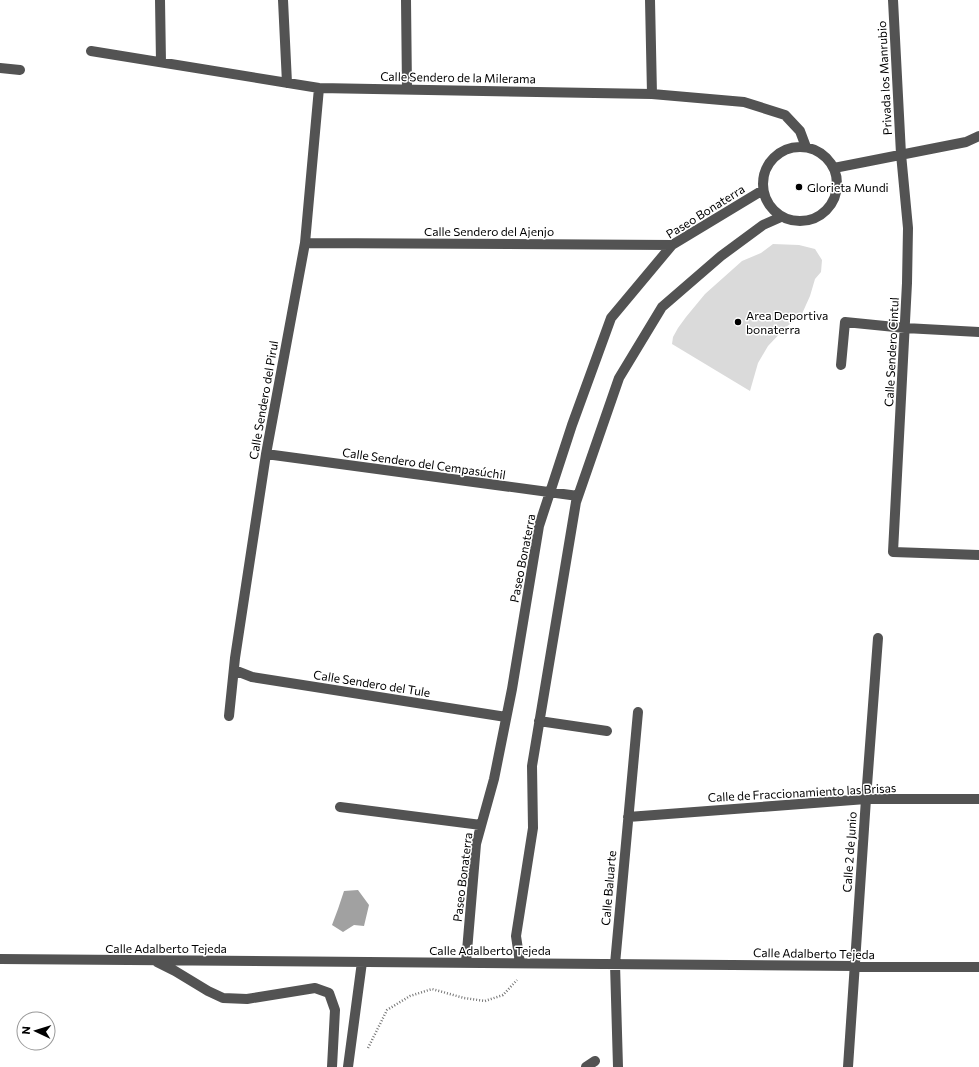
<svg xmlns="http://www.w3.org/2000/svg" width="979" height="1067" font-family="Commissioner,sans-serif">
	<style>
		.green { fill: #dadada }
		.water { fill: #a1a1a1 }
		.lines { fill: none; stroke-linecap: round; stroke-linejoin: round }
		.path { stroke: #757575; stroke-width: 2.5; stroke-dasharray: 1 2; stroke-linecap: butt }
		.minor { stroke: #535353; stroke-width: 10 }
		.poi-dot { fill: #000; stroke: #fff; stroke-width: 1.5 }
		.labels { text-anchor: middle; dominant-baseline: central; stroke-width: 3; stroke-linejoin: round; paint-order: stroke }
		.street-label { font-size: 12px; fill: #000; stroke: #fff }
		.poi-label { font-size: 12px; fill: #000; stroke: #fff; text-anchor: start }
	</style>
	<rect width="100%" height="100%" fill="#fff"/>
	<path class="green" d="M773,244L799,245L815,249L822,260L821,272L815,279L810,296L801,316L786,327L768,346L758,363L750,391L672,344L673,337L678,328L686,317L705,294L742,261L761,253Z"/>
	<path class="water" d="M358,890L369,905L364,926L354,925L343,932L332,925L338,909L344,891Z"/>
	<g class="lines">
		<path class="path" d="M368,1048L387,1010L410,996L432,989L464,998L485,1001L503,995L517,980"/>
		<path class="minor" d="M160,0L161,62
			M283,0L287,83
			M406,0L407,89
			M650,0L652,94
			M893,0L901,154L908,228L907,283L893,552L979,555
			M91,51L319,88L652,94L744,102L785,115L800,131L806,147
			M0,68L20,70
			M763 184a37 37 0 1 1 74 0a37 37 0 1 1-74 0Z
			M834,168L966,142L979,136
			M305,243L672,245
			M841,365L845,322L905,328L979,332
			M266,454L578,496
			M234,670L252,677L506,717
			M229,716L235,658L266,454L305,243L319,88
			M539,721L607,731
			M340,807L481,825
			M628,817L866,799H979
			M0,959L979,967
			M157,962L175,971L208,991L223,998L247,999L315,988L329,993L335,1010L332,1067
			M466,963L476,844L494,779L512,689L539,526L572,425L611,318L672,245L763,190
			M520,963L516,936L533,828L532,766L576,502L619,378L662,307L721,256L763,225L781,217
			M348,1067L362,962
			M586,1067L595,1061
			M618,1067L615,964L638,712
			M848,1067L866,799L878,638"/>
	</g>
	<g class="poi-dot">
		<circle cx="799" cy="187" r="4"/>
		<circle cx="738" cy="322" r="4"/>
	</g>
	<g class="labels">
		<g class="street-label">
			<text transform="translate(458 77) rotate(1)">Calle Sendero de la Milerama</text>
			<text transform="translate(884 78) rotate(-93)">Privada los Manrubio</text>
			<text transform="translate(705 211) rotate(-32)">Paseo Bonaterra</text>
			<text x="489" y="231">Calle Sendero del Ajenjo</text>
			<text transform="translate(891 352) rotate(-87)">Calle Sendero Cintul</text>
			<text transform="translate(263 400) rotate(-80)">Calle Sendero del Pirul</text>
			<text transform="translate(424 463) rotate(8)">Calle Sendero del Cempasúchil</text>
			<text transform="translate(522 558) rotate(-79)">Paseo Bonaterra</text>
			<text transform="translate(372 683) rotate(9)">Calle Sendero del Tule</text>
			<text transform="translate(802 792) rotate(-3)">Calle de Fraccionamiento las Brisas</text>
			<text transform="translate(849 852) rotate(-86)">Calle 2 de Junio</text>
			<text transform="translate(462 877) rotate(-83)">Paseo Bonaterra</text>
			<text transform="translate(608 888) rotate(-85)">Calle Baluarte</text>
			<text x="166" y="948">Calle Adalberto Tejeda</text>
			<text x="490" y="950">Calle Adalberto Tejeda</text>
			<text transform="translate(814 953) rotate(1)">Calle Adalberto Tejeda</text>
		</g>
		<g class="poi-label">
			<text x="807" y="187">Glorieta Mundi</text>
			<text x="746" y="315">Area Deportiva<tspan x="746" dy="14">bonaterra</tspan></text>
		</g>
	</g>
	<g transform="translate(36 1031) rotate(274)"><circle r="19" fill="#ffffff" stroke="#999999"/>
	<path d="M0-3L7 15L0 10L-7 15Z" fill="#000000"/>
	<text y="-6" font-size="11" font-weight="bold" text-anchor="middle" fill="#000000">N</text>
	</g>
</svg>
